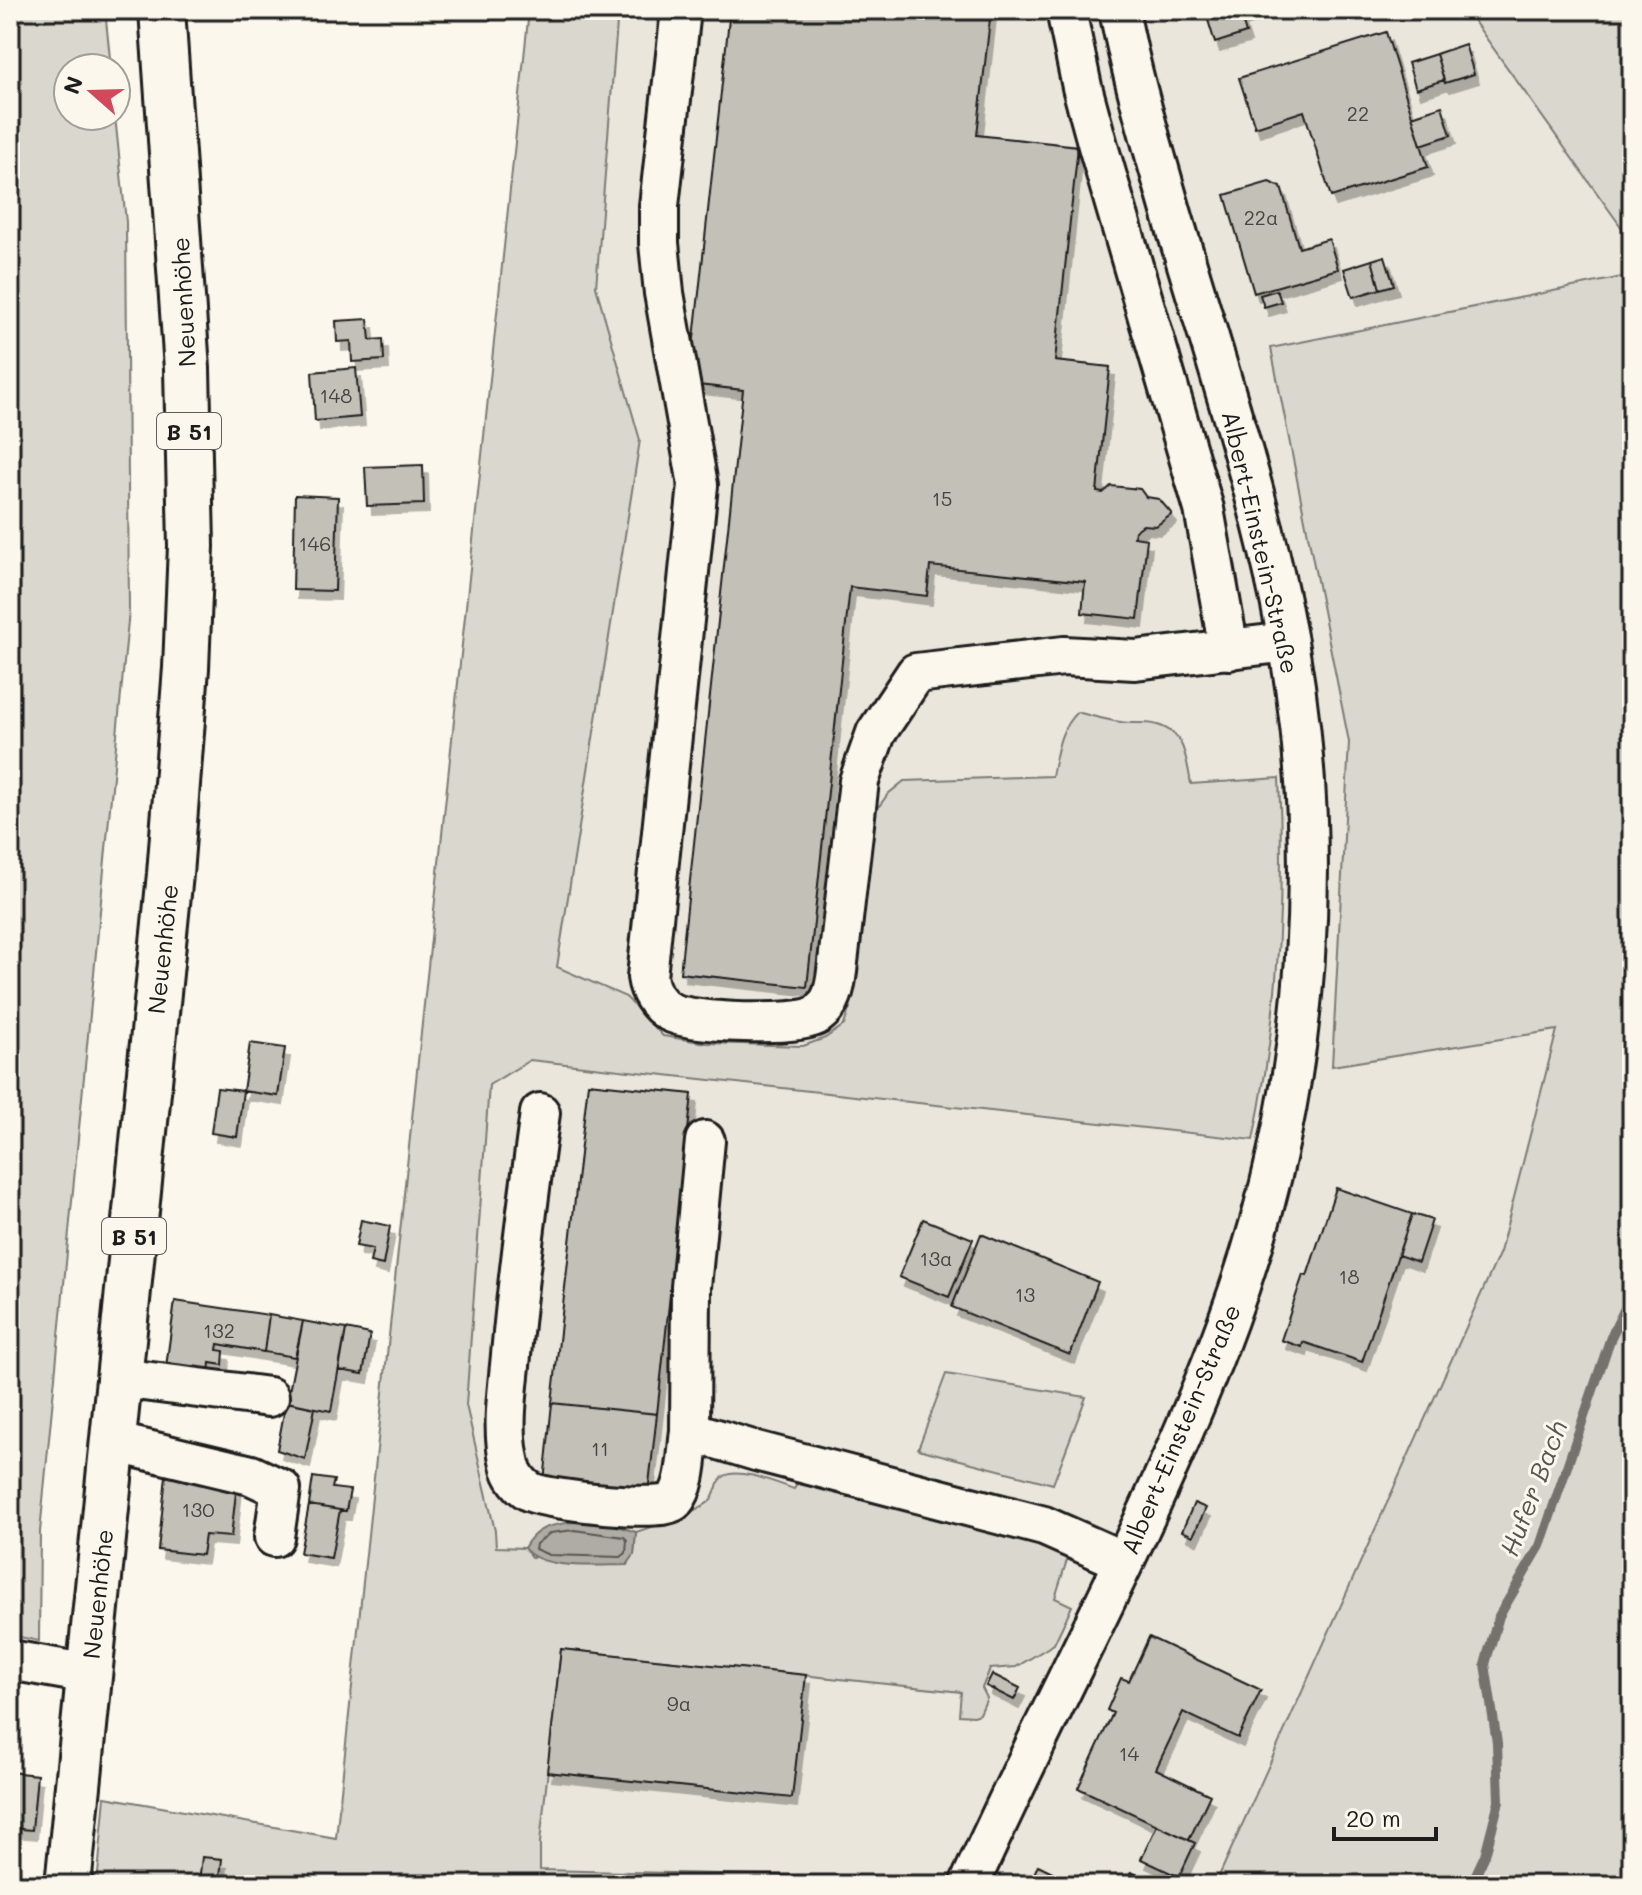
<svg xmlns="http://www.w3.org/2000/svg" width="1642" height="1895" font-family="Mali,sans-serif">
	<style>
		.built { fill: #eae6dc }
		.green { fill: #dad7ce; stroke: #7b7a75; stroke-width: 2 }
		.water { fill: #afaca5; stroke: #74726e; stroke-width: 2 }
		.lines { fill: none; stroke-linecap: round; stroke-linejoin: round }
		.shore { stroke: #575653; stroke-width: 2 }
		.stream { stroke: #74726e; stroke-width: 10 }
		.building { fill: #c3c0b8; stroke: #1c1c1c; stroke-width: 2; filter: url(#shadow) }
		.minor-casing { stroke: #1c1c1c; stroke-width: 44 }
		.major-casing { stroke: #1c1c1c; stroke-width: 50 }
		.minor { stroke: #fbf7ec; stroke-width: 38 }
		.major { stroke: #fbf7ec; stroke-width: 44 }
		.labels { text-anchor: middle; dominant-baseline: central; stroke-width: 6; stroke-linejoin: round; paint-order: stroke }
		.number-label { font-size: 20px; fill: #464543 }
		.shield { fill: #fbf7ec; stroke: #5f5e5a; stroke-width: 2 }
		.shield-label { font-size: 22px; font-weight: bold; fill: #1c1c1c }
		.street-label { font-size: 24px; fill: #1c1c1c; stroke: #fbf7ec }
		.water-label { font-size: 26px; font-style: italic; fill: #575653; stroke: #fbf7ec }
	</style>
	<defs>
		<filter id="shadow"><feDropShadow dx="5" dy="9" stdDeviation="0" flood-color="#0004"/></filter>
	</defs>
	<rect width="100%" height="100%" fill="#fbf7ec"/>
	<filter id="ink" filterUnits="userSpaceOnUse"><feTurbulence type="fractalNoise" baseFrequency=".0125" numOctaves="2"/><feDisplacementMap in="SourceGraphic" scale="16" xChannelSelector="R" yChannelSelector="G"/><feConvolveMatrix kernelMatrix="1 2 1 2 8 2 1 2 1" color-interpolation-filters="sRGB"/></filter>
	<g filter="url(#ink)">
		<path class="built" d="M618,10H1466L1632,242V275L1271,349L1349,742L1332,1065L1557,1029L1500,1252L1215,1885H472L496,1547L495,1531L466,1405L489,1085L530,1060L640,440L596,287Z"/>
		<path class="green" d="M10,10H105L111,68H68V116H115L126,222L129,611L40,1532L39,1641L10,1635Z
			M529,10H618L596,287L640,440L557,967L626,997L663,1036L707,1043L803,1046L825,1038L844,1025L851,1004L875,812L888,794L904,781L1052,776C1057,753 1059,729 1077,712C1091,716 1106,720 1121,722C1131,724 1143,722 1153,724C1185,730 1186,757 1191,784L1279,778C1285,900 1278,1020 1253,1140L530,1060L489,1085L466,1405L495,1531L496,1547L524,1548L531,1557L634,1555L636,1532C650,1528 702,1510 711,1500C716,1494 716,1484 722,1478C735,1465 779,1484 794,1489L802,1476L1053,1545L1067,1560L1055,1598L1072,1606L1054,1644L1016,1667L990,1669L982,1688L987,1698L980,1714L974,1716L959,1715L961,1692L561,1649L540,1843V1870L939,1879L941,1885H97L105,1797L336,1838Z
			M1466,10H1632V242Z
			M1632,275V1885H1215L1500,1252L1557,1030L1332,1066L1349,742L1271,348Z
			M946,1374L1086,1397L1053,1484L918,1449Z"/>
		<path class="water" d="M574,1522L614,1525L636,1532L634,1555L627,1565C599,1565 542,1571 524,1548C536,1526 551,1525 574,1522Z"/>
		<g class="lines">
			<path class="shore" d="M574,1530L624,1537L627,1540L626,1553L621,1557L549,1555L535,1549L536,1544L550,1533Z"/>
			<path class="stream" d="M1471,1885L1485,1855L1499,1801L1497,1743L1485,1664L1499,1616L1540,1546L1611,1337L1632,1294"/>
		</g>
		<path class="building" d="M730,10H991L977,135L1078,146L1055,361L1110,367L1097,492L1103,493L1111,486L1140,489L1146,497L1159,499L1172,514L1156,526L1143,525L1135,531L1134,537L1147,539L1138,619L1082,613L1085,582L930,566L927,596L850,587L807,987L680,973L743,390L689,384Z
			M1205,10H1264L1241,17L1246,33L1215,43Z
			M1386,32L1428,167L1331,197L1304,111L1255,127L1239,78Z
			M1465,44L1474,74L1445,83L1436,54Z
			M1436,54L1444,80L1416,89L1408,63Z
			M1442,106L1451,135L1421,145L1412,116Z
			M1269,182L1281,187L1299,248L1329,239L1338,269L1254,293L1225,195Z
			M1385,256L1394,285L1380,289L1372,260Z
			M1372,260L1380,289L1353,297L1344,269Z
			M1277,290L1281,302L1264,307L1260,295Z
			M368,319L370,340L383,339L384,360L352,362L351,341L337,342L336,321Z
			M356,368L360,417L315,421L312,372Z
			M423,465L424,504L367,506L365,467Z
			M295,495L338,497L335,591L293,590Z
			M250,1043L285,1048L278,1096L243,1091Z
			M588,1083L692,1094L657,1414L552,1403Z
			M217,1088L243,1091L237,1137L211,1133Z
			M1336,1188L1412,1214L1362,1362L1303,1342L1302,1347L1281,1340L1303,1275L1307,1276Z
			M1412,1214L1432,1220L1418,1262L1398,1255Z
			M923,1219L973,1239L949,1297L899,1277Z
			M361,1220L390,1226L383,1265L370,1262L373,1249L356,1246Z
			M981,1234L1098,1282L1070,1355L952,1307Z
			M175,1301L269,1315L264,1352L218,1344L217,1350L224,1351L223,1365L210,1363L209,1373L166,1367Z
			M269,1315L303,1321L295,1357L264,1352Z
			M303,1321L346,1329L331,1411L287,1402Z
			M346,1329L370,1334L363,1374L339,1370Z
			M286,1402L315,1408L305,1459L277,1450Z
			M552,1403L657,1414L648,1493L544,1482Z
			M166,1476L237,1483L231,1537L205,1535L202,1555L158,1550Z
			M313,1477L334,1480L332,1488L350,1490L346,1511L309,1505Z
			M1194,1503L1206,1508L1193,1536L1182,1531Z
			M309,1505L340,1510L331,1558L300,1553Z
			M1149,1637L1261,1690L1238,1738L1183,1712L1156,1769L1210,1795L1189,1840L1078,1788L1113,1713L1107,1710L1121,1678L1129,1681Z
			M561,1649L806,1675L792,1798L547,1772Z
			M992,1674L1020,1688L1014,1700L986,1686Z
			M10,1772L37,1775L32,1830L10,1828Z
			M1157,1825L1195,1843L1179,1877L1141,1859Z
			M202,1857L222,1859L219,1884L199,1882Z
			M1038,1865L1079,1885H1029Z
			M1131,1872L1160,1885H1125Z
			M10,1875L28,1876L27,1885H10Z"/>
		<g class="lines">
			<defs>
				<path id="minor" d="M681,10L659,206V243L664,293L698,485L647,977C649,991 657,1005 670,1012C690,1023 799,1027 817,1015C832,1004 835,988 837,971L859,781L876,733L916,673L1064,656L1135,660L1288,642
					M1066,10L1082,87L1098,146L1204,509L1229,650
					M540,1113C529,1194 518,1274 511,1355C508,1390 501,1429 510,1464C512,1475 521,1487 531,1492C549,1500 663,1513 674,1501C688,1485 687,1451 690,1431
					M705,1141L691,1287L690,1431L756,1451L1044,1526L1123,1561
					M120,1378L269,1397
					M113,1442L251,1475L281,1489L274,1537
					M10,1660L89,1674
					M969,1885C1054,1696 1157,1514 1228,1320C1313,1090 1330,840 1280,600C1252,469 1209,340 1171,211C1152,144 1132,78 1119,10"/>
				<path id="major" d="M68,1885L170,874L186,668L191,546L187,369L162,10"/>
			</defs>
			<use href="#minor" class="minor-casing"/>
			<use href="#major" class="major-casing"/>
			<use href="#minor" class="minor"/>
			<use href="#major" class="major"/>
		</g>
	</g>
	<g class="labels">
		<g class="number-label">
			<text x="1358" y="113">22</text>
			<text x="1261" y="217">22a</text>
			<text x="336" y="395">148</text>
			<text x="942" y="498">15</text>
			<text x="315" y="543">146</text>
			<text x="936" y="1258">13a</text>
			<text x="1349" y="1276">18</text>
			<text x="1025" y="1294">13</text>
			<text x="219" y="1330">132</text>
			<text x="600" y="1448">11</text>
			<text x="198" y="1509">130</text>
			<text x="679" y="1703">9a</text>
			<text x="1129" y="1753">14</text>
		</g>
		<g class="shield">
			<rect x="157" y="413" width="64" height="36" rx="6"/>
			<rect x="102" y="1218" width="64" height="36" rx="6"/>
		</g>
		<g class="shield-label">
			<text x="189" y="431">B 51</text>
			<text x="134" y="1236">B 51</text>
		</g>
		<g class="street-label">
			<text transform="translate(183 302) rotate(-93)">Neuenhöhe</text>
			<text transform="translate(1261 542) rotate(77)">Albert-Einstein-Straße</text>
			<text transform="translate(162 949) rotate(-84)">Neuenhöhe</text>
			<text transform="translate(1180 1429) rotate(-67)">Albert-Einstein-Straße</text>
			<text transform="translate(97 1594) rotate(-84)">Neuenhöhe</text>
		</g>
		<g class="water-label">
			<text transform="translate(1533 1488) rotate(-69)">Hufer Bach</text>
		</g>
	</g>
	<rect width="1642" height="1895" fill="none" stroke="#fbf7ec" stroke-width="40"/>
	<rect x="20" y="20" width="1602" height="1855" fill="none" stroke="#1c1c1c" stroke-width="3" filter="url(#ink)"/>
	<g transform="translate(92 92) rotate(290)"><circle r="38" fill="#fbf7ec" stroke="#a29f99" stroke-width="2"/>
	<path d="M0-6L14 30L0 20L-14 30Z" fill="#d1495b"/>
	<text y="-12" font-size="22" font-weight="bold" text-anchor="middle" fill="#1c1c1c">N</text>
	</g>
	<path d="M1334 1827v12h102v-12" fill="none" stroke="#1c1c1c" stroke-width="4"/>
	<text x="1346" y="1827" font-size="24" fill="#1c1c1c" stroke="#fbf7ec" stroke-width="6" paint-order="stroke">20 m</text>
</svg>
